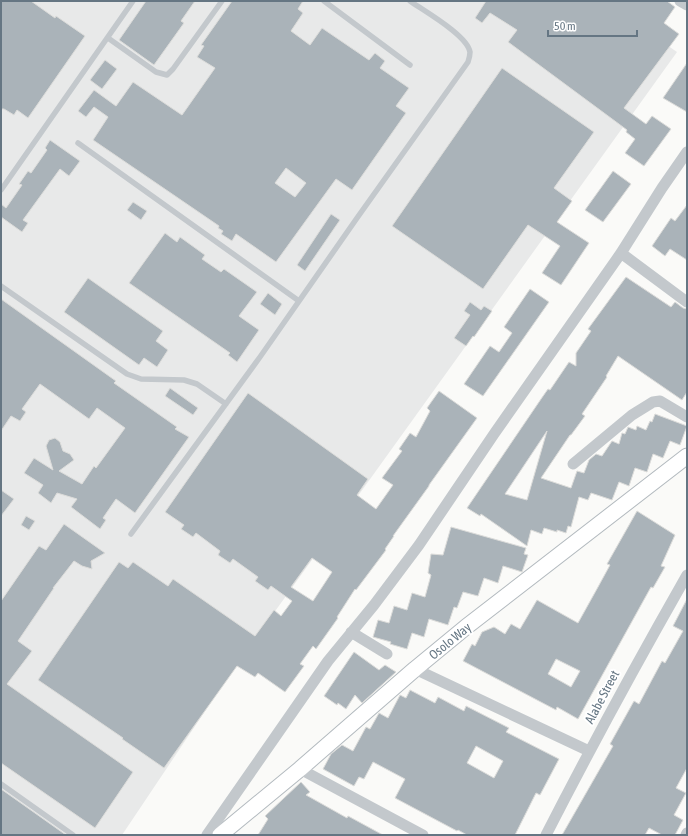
<svg xmlns="http://www.w3.org/2000/svg" width="688" height="836" font-family="'Asap Condensed',sans-serif">
	<style>
		.built { fill: #e8e9e9 }
		.building { fill: #aab3b9; stroke: #dcdcda; fill-rule: evenodd }
		.lines { fill: none; stroke-linecap: round; stroke-linejoin: round }
		.secondary-casing { stroke: #b3babf; stroke-width: 17 }
		.service { stroke: #c3c8cc; stroke-width: 5.5 }
		.minor { stroke: #c3c8cc; stroke-width: 11 }
		.secondary { stroke: #fff; stroke-width: 15 }
		.labels { text-anchor: middle; dominant-baseline: central; stroke-width: 4; stroke-linejoin: round; paint-order: stroke }
		.street-label { font-size: 13px; fill: #657683; stroke: #fff }
	</style>
	<rect width="100%" height="100%" fill="#fafaf8"/>
	<path class="built" d="M1,1H603L677,52L230,674L122,835H1Z"/>
	<path class="building" d="M1,1H31L55,18L56,16L85,36L28,118L17,110L14,115L4,109H1Z
		M146,1H195L181,21L184,23L154,65L119,40Z
		M232,1H303L298,9L303,13L291,31L310,45L322,28L369,60L375,53L385,61L380,68L409,88L396,106L406,113L352,190L336,179L276,262L236,234L232,241L221,234L223,231L218,228L219,226L93,140L108,117L94,107L86,117L78,111L94,90L116,106L133,82L182,115L215,68L197,57L204,46L201,45ZM286,168L306,183L295,197L275,183Z
		M486,1H667L675,7L664,23L679,34L624,108L646,124L652,116L671,129L644,166L625,153L635,139L626,132L627,130L508,42L517,30L490,13L482,23L475,18Z
		M105,60L117,69L102,89L90,80Z
		M687,63V112L663,98Z
		M502,68L594,132L554,188L572,201L557,222L589,243L561,285L542,273L560,246L528,225L483,289L392,226Z
		M50,140L80,161L69,176L60,169L23,220L28,223L22,232L1,217V204L6,208L22,185L19,184L28,171L31,173L47,150L45,148Z
		M613,171L631,184L603,222L585,210Z
		M133,202L147,211L141,220L127,210Z
		M687,205V260L670,249L665,256L652,246L671,218L675,221Z
		M331,214L340,220L305,271L297,265Z
		M165,233L177,242L180,237L205,255L202,259L221,272L224,269L257,292L239,316L259,330L237,362L228,355L230,353L129,283Z
		M626,277L671,307L675,302L683,308L687,309V392L682,400L618,356L606,376L607,377L582,414L585,416L571,435H570L541,478L571,488L577,471L584,473L589,460L596,454L602,456L612,441L619,444L622,433L625,434L628,427L636,430L637,426L646,430L650,421L652,422L655,414L687,426L680,445L670,441L663,458L653,454L647,472L635,468L629,486L619,482L612,500L591,493L588,500L579,497L571,527L568,526L566,533L557,530V532L544,528L542,534L531,530L527,546L481,514L480,516L467,508L541,399L548,389L550,390L569,362L576,366V353L591,331L588,329ZM547,431L527,500L505,494Z
		M88,278L163,331L156,341L168,350L157,367L144,358L139,365L64,312Z
		M530,289L549,302L483,396L464,384L490,346L499,352L512,333L504,327Z
		M268,293L282,304L275,315L260,304Z
		M1,299L116,381L114,383L177,427L175,429L189,437L135,513L116,499L103,518L106,520L100,529L71,507L77,499L57,493L51,503L38,493L43,485L24,473L34,458L53,470L46,446L49,440L55,438L60,442L63,451L70,454L74,460L59,471L82,484L94,466L96,468L125,428L97,408L89,419L40,384L22,409L26,412L20,421L11,416L1,431Z
		M470,302L481,310L484,306L492,311L474,337L473,336L466,346L454,338L470,315L464,311Z
		M170,388L198,408L193,415L165,396Z
		M439,391L477,418L429,485V486L393,536H394L385,549L386,550L356,590L355,589L337,617L338,618L316,649L313,646L300,664L304,666L285,692L258,673L255,677L237,666L164,768L122,739L123,738L38,680L119,562L128,568L133,562L168,586L173,579L255,636L274,610L281,616L292,601L271,586L268,590L255,581L258,577L233,559L230,563L218,555L220,551L196,533L193,537L181,529L184,525L165,512L248,393L368,479L357,495L376,509L393,485L382,478L402,451L399,449L410,433L416,437L430,411L427,408ZM312,558L332,572L313,601L291,587Z
		M1,490L14,499L1,516Z
		M637,511L675,535L661,566L665,567L653,588L651,587L578,719L557,707L556,710L463,661L472,644L475,646L482,632L494,627L505,634L511,624L520,629L537,600L578,623L598,587L610,565L607,564ZM556,659L580,671L571,687L548,674Z
		M26,516L35,521L29,530L21,525Z
		M64,524L105,553L91,561L92,569L82,566L74,561L53,588H54L18,641L32,651L7,684L133,772L95,828L1,763V601L39,546L46,550Z
		M451,527L526,548L524,554L528,555L522,572L503,566L498,583L484,578L478,596L463,592L457,608L454,607L448,625L429,619L424,637L412,633L407,649L390,644L391,642L373,637L378,620L389,623L394,606L407,610L412,593L425,597L431,575L428,573L431,554L443,555Z
		M687,599V768L676,788L686,793L674,815L683,820L675,835H662L649,828L645,835H562L613,746L610,744L634,701L639,704L662,661L665,663L683,631L673,626Z
		M354,652L379,670L385,665L396,672L362,703L355,695L346,709L338,703L337,705L324,696Z
		M410,690L435,703L438,697L464,711L466,706L509,728L506,732L559,759L540,795L536,793L515,835H467L458,830L457,831L395,798L405,779L373,762L364,779L359,777L354,786L323,769L331,754L342,745L353,751L366,727L370,729L379,713L388,718L400,695L406,698ZM476,746L503,761L494,778L467,763Z
		M301,782L310,792L306,795L347,818L348,816L383,835H258L268,819L265,816Z
		M1,789L18,801L66,835H1Z"/>
	<g class="lines">
		<defs>
			<path id="secondary" d="M220,835L300,769L415,669L466,627L687,456"/>
		</defs>
		<use href="#secondary" class="secondary-casing"/>
		<path class="service" d="M324,1L410,65
			M108,38L156,72L167,75L173,69L222,1
			M78,143L299,301
			M1,190L133,1
			M1,286L127,374L141,379L184,380L197,384L226,404
			M131,534L260,357L357,218L468,62C469,59 470,55 470,52C467,35 424,11 410,1
			M1,784L73,835"/>
		<path class="minor" d="M680,1L687,5
			M621,253L687,302
			M573,464L632,415L653,402L660,401L687,417
			M351,632L387,654
			M415,669L589,751
			M300,769L423,835
			M207,835L328,661L374,605L419,545L494,434L621,253L662,188L687,152
			M546,835C591,747 638,661 687,575
			M686,835L687,833"/>
		<use href="#secondary" class="secondary"/>
	</g>
	<g class="labels">
		<g class="street-label">
			<text transform="translate(450 641) rotate(-39)">Osolo Way</text>
			<text transform="translate(602 697) rotate(-62)">Alabe Street</text>
		</g>
	</g>
	<rect width="688" height="836" fill="none" stroke="#657683" stroke-width="4"/>
	<path d="M548 30v6h89v-6" fill="none" stroke="#657683" stroke-width="2"/>
	<text x="554" y="30" font-size="12" fill="#657683" stroke="#ffffff" stroke-width="3" paint-order="stroke">50 m</text>
</svg>
